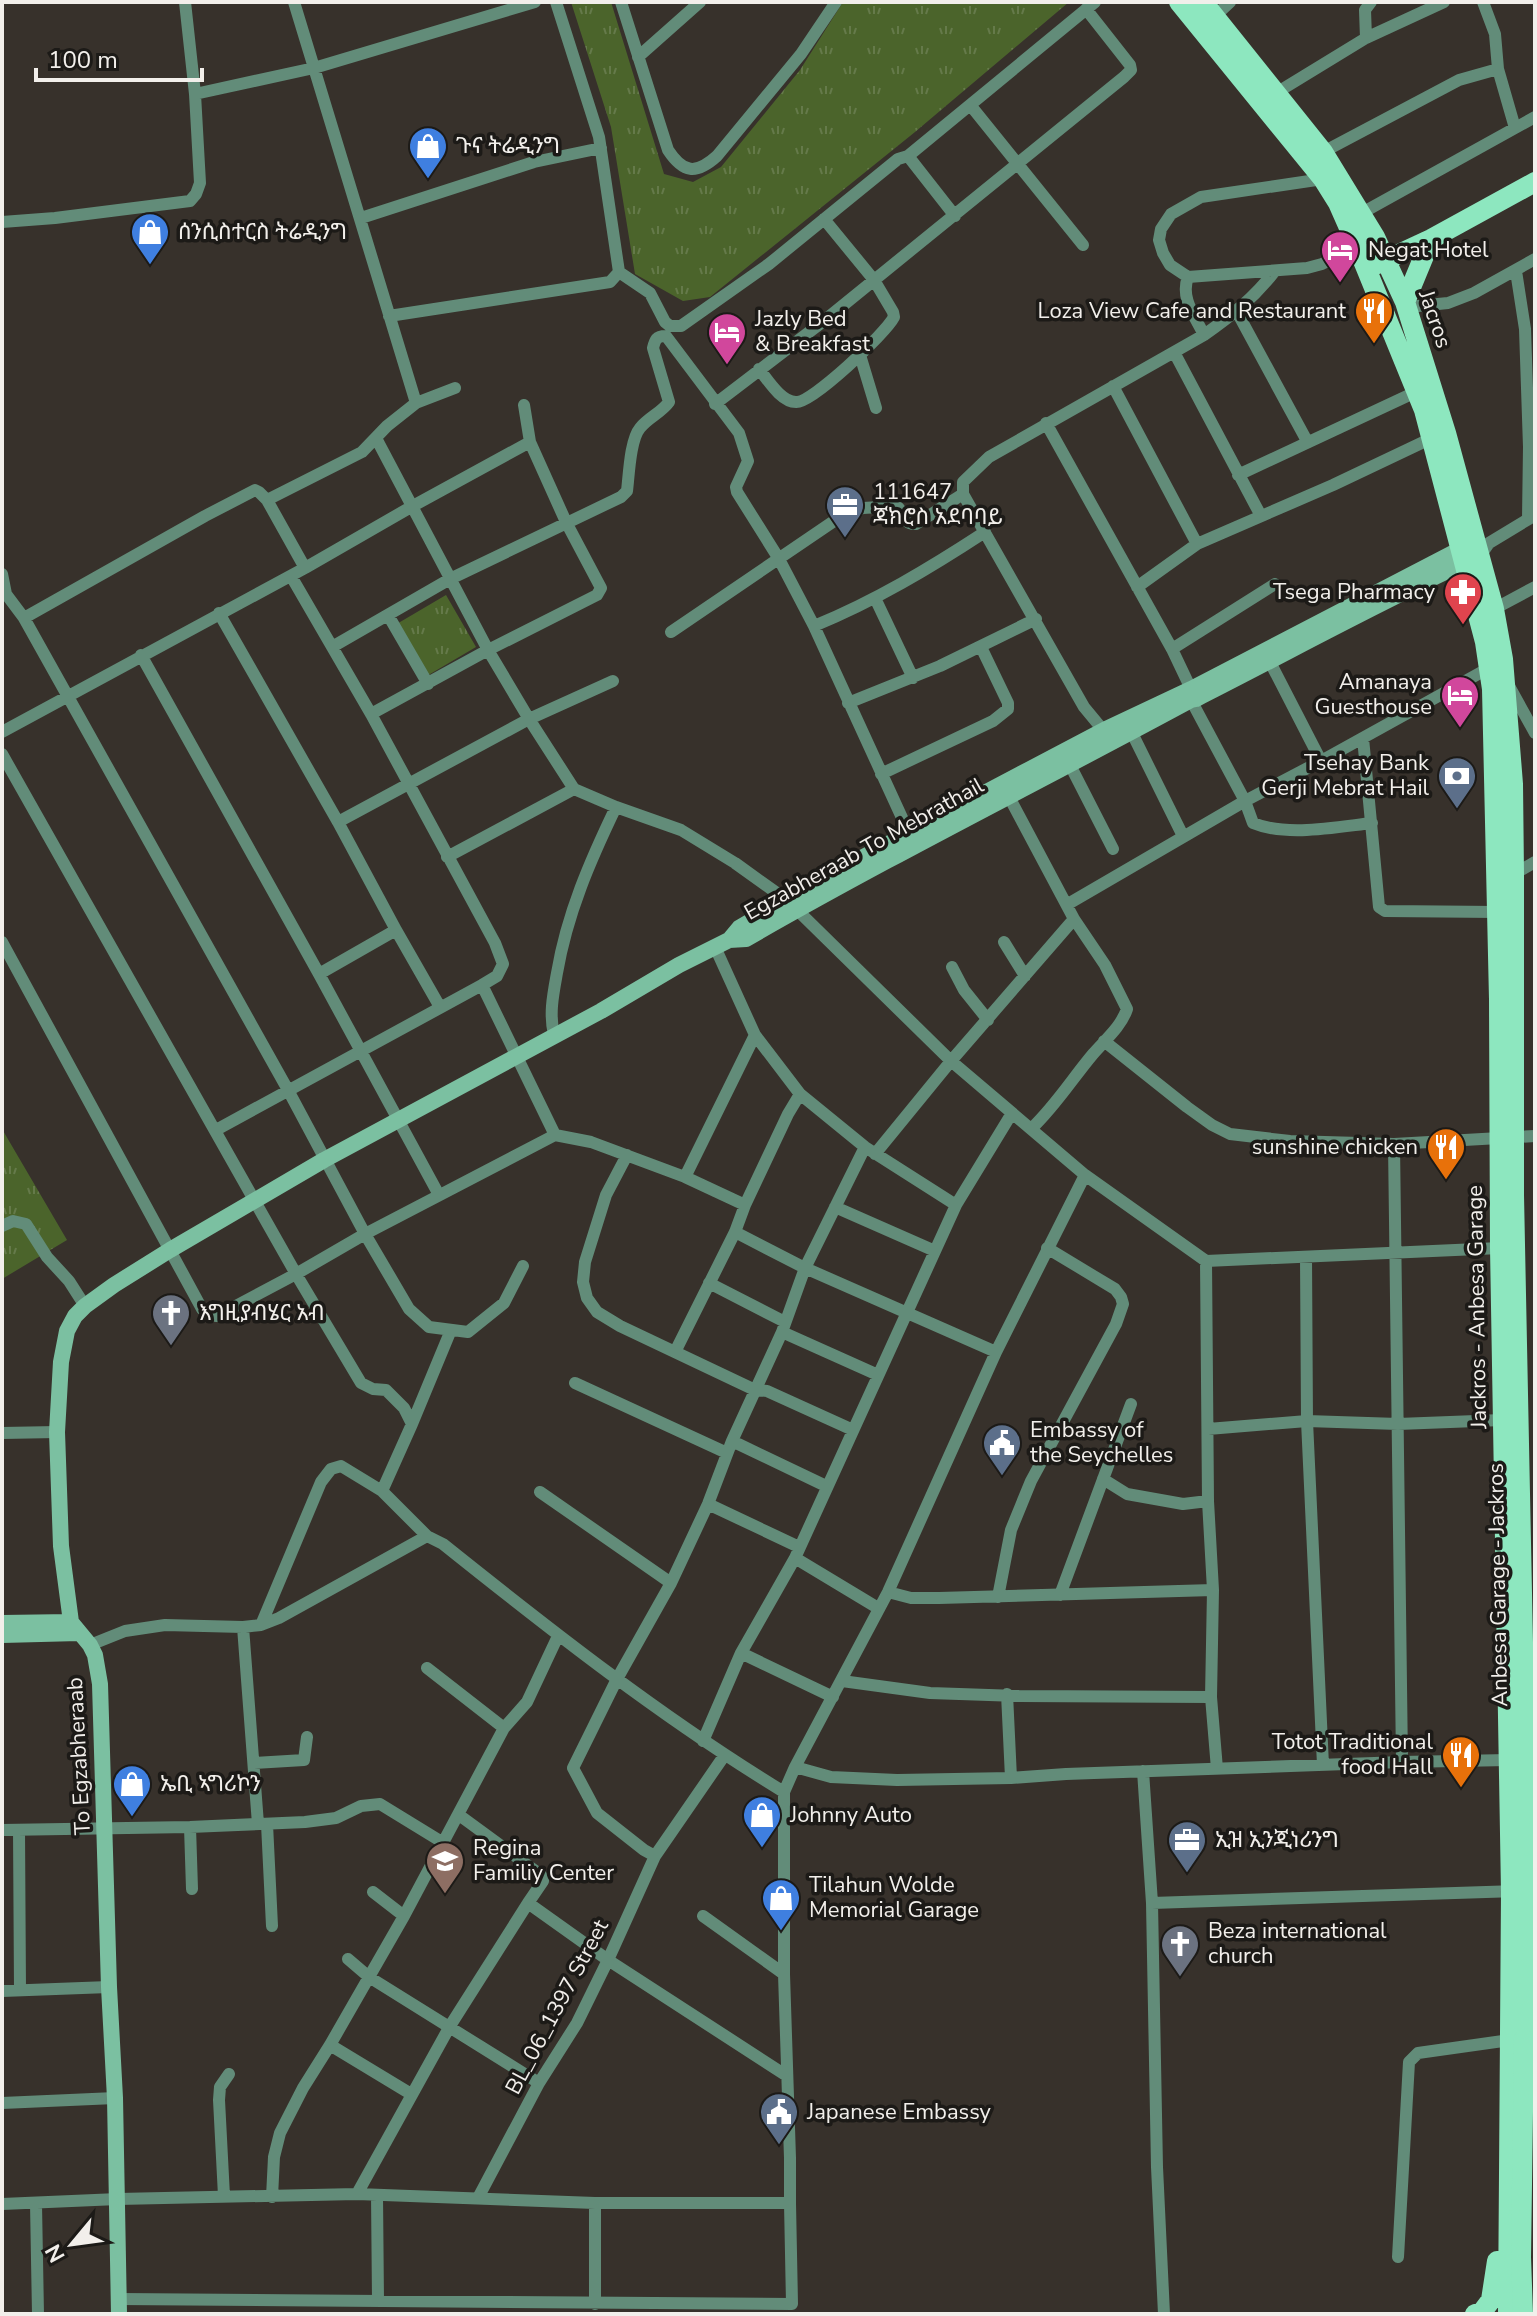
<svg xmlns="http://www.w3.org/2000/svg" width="1537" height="2316" font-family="'Nunito Sans','Noto Sans Ethiopic',sans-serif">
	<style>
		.grass { fill: url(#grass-tufts) }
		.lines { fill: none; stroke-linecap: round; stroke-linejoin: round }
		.minor { stroke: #628c79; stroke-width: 12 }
		.secondary { stroke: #7bc0a1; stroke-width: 16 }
		.primary { stroke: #8de7bf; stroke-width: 20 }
		.primary-bridge { stroke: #8de7bf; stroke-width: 20 }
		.labels { text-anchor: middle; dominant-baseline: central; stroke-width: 7; stroke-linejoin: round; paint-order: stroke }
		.poi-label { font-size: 22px; fill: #f2efeb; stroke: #1c1a17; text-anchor: start }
		.street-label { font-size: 22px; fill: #f2efeb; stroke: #1c1a17 }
	</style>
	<defs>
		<pattern id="grass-tufts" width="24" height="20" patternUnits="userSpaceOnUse" patternTransform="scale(2)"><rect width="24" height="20" fill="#4b642b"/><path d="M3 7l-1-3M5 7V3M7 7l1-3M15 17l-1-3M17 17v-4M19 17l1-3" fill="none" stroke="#657a4a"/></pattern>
	</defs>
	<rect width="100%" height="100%" fill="#37312b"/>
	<path class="grass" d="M571,2H611L664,174L693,182L721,167L800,70L843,2H1069L915,132L710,297L683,301L635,274L611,127Z
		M446,595L476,647L425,677L395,625Z
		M2,1129L67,1240L2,1279Z"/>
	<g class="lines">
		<path class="minor" d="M294,2L416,403
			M621,2L668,150C683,173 696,175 717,156L801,54L836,2
			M1483,2L1495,34L1498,69L1515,128
			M1215,16L1230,2
			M1366,38L1365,10L1371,2
			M638,57L700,2
			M1276,93L1366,38L1444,2
			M195,94L314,68L535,2
			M971,106L1083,245
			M1323,152L1459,80L1498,69
			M908,156L955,216
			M1323,179L1201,197L1171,214L1161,229L1159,240L1163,253L1170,265L1188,277L1307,268L1322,264L1357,246
			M1360,214L1535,117
			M361,218L534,162L601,148
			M2,222L55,218L190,201L196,194L200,183L195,94L185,2
			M1516,271L1525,329L1529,447L1528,519
			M619,272L650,293L665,322L670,326H681L769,264L898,159L908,156L1095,2
			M1188,277C1180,298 1195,316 1204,335
			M1408,307L1448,303L1474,293L1535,259
			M1237,312L1307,441
			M389,316L610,282L619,272L599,137L556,2
			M1174,352L1261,516
			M860,355L876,408
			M759,369C768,380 781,402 796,402C811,404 886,333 894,317L893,312L874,280L824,219
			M1113,386L1197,544
			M715,404L825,320L1124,77L1131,70L1130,65L1086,9
			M1046,423L1172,649L1191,689
			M376,438L488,650L529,719L574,789L616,807L681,830L735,863L788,901L951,1061L1085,1175L1206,1261L1500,1248
			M1238,475L1420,390
			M267,500L362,452L387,426L416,403L455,388
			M1480,556L1489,543L1532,517
			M2,574L6,594L24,618
			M1137,587L1197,544L1333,485L1432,438
			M875,598L913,678
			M1494,609L1535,587
			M219,613L338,822L396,930L440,1007
			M388,615L428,684
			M814,626C875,601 930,568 985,532
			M671,632L840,517L863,508L897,506C904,512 903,525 916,524L963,494
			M332,647L450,579L621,497L627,491C629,475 630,440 640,428C649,417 661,413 669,402L653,348C655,340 656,336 666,336L739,433L748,461L736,487L737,492L779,559L814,626L909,833
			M1172,649L1275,584
			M141,655L319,974L439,1195
			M1270,662L1321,761
			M1509,686L1535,733
			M1191,700L1245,801L1253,823C1286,837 1337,827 1372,823
			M848,703L940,666L1036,619
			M371,714L488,650L597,595L601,588L566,522L530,442L524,405
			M1131,731L1183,836
			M2,732L305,568L411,507L530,442
			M1108,736L1084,707L963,494V482L989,457L1204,335C1231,316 1254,298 1274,272
			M1363,738L1379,907L1385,911L1497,912
			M2,754L296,1274L365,1234L288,1090L24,618L205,516L255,490L259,492L267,500L305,568
			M1069,763L1113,849
			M881,774L993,721L1008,709V703L981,647
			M1008,795L1074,919L1105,965L1127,1009C1121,1027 1105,1040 1093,1054C1072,1079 1056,1105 1032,1128
			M338,822L529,719L613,681
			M447,857L574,789
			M1514,874L1535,862
			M1068,904L1245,801L1321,761L1489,668
			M2,942L202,1309L209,1315L217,1316L296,1274L361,1383L373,1389L386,1390L404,1408L412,1424L382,1491
			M1004,942L1025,976
			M715,947L755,1035L800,1094L865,1147L956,1205
			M952,967L964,990L988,1020
			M319,974L396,930
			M482,985L555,1135
			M554,1035C549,1014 553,995 557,973C567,914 590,861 616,807
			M1104,1041L1187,1107L1212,1125L1230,1134L1290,1141L1394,1144L1535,1136
			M216,1130L482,985L497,976L503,964L495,943L371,714L291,576
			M1394,1144L1402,1762
			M875,1154L951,1061L1074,919
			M627,1155L606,1195L585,1262L583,1282L587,1298L597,1312L620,1326L755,1390L767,1391L853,1430
			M685,1177L755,1035
			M835,1207L935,1251
			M2,1226L13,1221L26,1224L47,1257L69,1281L85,1306
			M735,1232L805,1268L996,1352
			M1306,1257L1307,1421L1323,1765
			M1206,1261L1208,1501L1213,1590L1211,1697L1217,1769
			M523,1266L504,1303L468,1332L429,1327L409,1309L365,1234L555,1135L591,1142L685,1177L745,1205
			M709,1283L785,1322
			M782,1332L878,1375
			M675,1352L735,1232L745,1205L788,1114L800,1094
			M575,1383L727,1453
			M412,1424L451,1330
			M1208,1429L1307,1421L1398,1424L1502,1420
			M2,1433L57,1432
			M732,1441L826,1486
			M1103,1479L1127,1494L1183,1504L1208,1501
			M540,1492L671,1583L617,1679L573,1768L597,1813L644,1850L655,1856
			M708,1504L799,1547
			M795,1558L878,1608
			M671,1583L708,1504L732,1441L782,1332L805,1268L865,1147
			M888,1592L911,1598H939L1213,1590
			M1060,1595L1131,1404
			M998,1597L1011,1530L1031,1481L1116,1324L1123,1304L1121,1297L1115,1289L1047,1248
			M261,1625L321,1482L331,1469L341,1466L382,1491L427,1536
			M243,1627L261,1625L279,1618L427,1536L443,1544C553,1632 664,1719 784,1792
			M90,1645L125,1631L165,1625L243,1627L258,1824
			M741,1653L833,1697
			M427,1668L504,1728
			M842,1681L930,1693L1019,1696L1211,1697
			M1007,1694L1011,1778
			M703,1741L741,1653L795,1558L956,1205L1012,1113
			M254,1763L304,1760L307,1737
			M795,1767L831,1777L897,1780L1011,1778L1066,1774L1402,1762L1509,1760
			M1143,1771L1152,1903L1157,2167L1164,2314
			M459,1815L541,1875L543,1881L528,1903
			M267,1824L272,1926
			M190,1827L192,1889
			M2,1830L190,1827L305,1822L336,1818L361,1806L380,1804L442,1842
			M19,1830L20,1990
			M373,1892L404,1916
			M1152,1903L1517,1891
			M703,1916L784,1974
			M348,1959L369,1977L539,2083
			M2,1991L109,1987
			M330,2045L411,2094
			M2,2103L115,2098
			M357,2194L450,2026L528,1903L608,1960L787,2076
			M377,2195L378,2301
			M224,2196L219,2100L220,2087L229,2074
			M272,2197L274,2157L280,2133L303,2088L330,2045L404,1916L504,1728L527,1702L558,1636
			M478,2198L539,2083L577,2023L608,1960L655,1856L724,1756
			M595,2203V2304
			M2,2204L118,2199L357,2194L595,2203H790V2158L784,1974V1792L795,1767L888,1592L996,1352L1085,1175
			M36,2204L38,2314
			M1398,2257L1409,2062L1418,2053L1510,2040
			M118,2299L792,2304L790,2203"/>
		<path class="secondary" d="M729,940L739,928L831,874L1104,730L1191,689L1470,544
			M2,1623L71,1622
			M2,1635L79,1633
			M119,2314L115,2098L109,1987L100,1684L95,1655L90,1645L71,1622L61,1546L57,1432L61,1362L67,1331L75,1316L85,1306L114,1285L170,1250L324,1160L601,1011L679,965L729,940L746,939C892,855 1043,780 1191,700L1196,699C1289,652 1381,601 1475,558"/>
		<path class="primary" d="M1179,2L1323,179L1338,203L1357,246L1424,410L1485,642L1492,689L1499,999L1500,1248L1511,1892L1508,2314
			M1203,2L1323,152L1375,237L1405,302L1446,433L1494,609L1503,659L1513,784L1514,874V1195L1528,1891L1524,2039
			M1373,266L1431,239L1535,182
			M1405,302L1431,239
			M1475,2314L1482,2312L1491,2300L1497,2261"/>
		<path class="primary-bridge" d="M1523,2314L1521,2257L1524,2039"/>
	</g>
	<defs>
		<symbol id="shop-pin" viewBox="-11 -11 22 30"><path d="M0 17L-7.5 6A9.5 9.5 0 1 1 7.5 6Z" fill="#3f7fe0" stroke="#1c1a17"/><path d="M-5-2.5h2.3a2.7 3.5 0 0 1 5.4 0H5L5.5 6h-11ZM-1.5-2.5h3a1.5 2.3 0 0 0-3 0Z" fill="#fff"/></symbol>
		<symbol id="hotel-pin" viewBox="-11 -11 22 30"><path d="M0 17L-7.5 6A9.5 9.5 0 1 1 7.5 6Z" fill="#d1479c" stroke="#1c1a17"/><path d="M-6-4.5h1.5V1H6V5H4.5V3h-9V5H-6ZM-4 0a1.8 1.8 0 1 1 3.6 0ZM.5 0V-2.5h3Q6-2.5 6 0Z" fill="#fff"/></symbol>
		<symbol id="restaurant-pin" viewBox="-11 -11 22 30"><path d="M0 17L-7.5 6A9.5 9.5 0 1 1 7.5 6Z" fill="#e8710a" stroke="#1c1a17"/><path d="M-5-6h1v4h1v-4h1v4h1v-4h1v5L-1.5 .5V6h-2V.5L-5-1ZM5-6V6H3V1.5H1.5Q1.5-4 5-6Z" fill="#fff"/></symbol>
		<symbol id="office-pin" viewBox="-11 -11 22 30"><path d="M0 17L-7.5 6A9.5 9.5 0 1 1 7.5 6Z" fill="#5c6f8a" stroke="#1c1a17"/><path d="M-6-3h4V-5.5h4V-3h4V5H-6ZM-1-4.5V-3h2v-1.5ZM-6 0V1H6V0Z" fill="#fff"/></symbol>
		<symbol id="pharmacy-pin" viewBox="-11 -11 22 30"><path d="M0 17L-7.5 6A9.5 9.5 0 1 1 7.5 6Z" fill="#e0444e" stroke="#1c1a17"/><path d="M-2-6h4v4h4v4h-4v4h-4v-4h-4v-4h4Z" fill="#fff"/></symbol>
		<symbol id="bank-pin" viewBox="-11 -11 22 30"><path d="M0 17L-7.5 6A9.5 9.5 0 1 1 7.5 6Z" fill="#5c6f8a" stroke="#1c1a17"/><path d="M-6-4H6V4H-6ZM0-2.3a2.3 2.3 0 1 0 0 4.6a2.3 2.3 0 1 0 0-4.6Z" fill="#fff"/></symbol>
		<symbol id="church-pin" viewBox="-11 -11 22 30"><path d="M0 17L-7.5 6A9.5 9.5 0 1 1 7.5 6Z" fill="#6b7280" stroke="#1c1a17"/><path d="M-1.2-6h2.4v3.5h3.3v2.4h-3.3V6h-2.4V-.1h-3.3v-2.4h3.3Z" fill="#fff"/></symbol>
		<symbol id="civic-pin" viewBox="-11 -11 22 30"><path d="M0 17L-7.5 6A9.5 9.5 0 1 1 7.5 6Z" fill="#5c6f8a" stroke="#1c1a17"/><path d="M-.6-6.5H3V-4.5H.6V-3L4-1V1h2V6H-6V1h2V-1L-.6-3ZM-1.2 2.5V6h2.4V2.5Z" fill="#fff"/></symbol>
		<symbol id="school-pin" viewBox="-11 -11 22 30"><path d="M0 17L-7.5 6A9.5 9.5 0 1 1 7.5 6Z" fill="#8d6e63" stroke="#1c1a17"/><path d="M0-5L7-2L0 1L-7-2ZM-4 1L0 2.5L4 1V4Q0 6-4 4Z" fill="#fff"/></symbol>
	</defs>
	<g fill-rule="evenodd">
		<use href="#shop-pin" x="406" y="124" width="44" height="60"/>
		<use href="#shop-pin" x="128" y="210" width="44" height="60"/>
		<use href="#hotel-pin" x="1318" y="228" width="44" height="60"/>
		<use href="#restaurant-pin" x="1352" y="289" width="44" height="60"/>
		<use href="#hotel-pin" x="705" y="310" width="44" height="60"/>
		<use href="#office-pin" x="823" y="483" width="44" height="60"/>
		<use href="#pharmacy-pin" x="1441" y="570" width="44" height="60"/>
		<use href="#hotel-pin" x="1438" y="673" width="44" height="60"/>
		<use href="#bank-pin" x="1435" y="754" width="44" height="60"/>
		<use href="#restaurant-pin" x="1424" y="1125" width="44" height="60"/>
		<use href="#church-pin" x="149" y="1291" width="44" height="60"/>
		<use href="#civic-pin" x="980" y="1421" width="44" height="60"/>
		<use href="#restaurant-pin" x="1439" y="1733" width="44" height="60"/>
		<use href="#shop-pin" x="110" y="1762" width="44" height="60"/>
		<use href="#shop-pin" x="740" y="1793" width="44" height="60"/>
		<use href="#office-pin" x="1165" y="1818" width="44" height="60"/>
		<use href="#school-pin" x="423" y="1839" width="44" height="60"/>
		<use href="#shop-pin" x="759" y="1876" width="44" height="60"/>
		<use href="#church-pin" x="1158" y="1922" width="44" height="60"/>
		<use href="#civic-pin" x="757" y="2090" width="44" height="60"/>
	</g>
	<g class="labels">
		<g class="poi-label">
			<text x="456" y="146">ጉና ትሬዲንግ</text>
			<text x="178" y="232">ሰንሲስተርስ ትሬዲንግ</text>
			<text x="1368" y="250">Negat Hotel</text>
			<text x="1346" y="311" text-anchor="end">Loza View Cafe and Restaurant</text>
			<text x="755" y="319">Jazly Bed<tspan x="755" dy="25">&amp; Breakfast</tspan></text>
			<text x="873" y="492">111647<tspan x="873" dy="25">ጃክሮስ አደባባይ</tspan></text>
			<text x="1435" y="592" text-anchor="end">Tsega Pharmacy</text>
			<text x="1432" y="682" text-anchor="end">Amanaya<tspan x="1432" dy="25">Guesthouse</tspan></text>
			<text x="1429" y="763" text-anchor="end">Tsehay Bank<tspan x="1429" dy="25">Gerji Mebrat Hail</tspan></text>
			<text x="1418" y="1147" text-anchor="end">sunshine chicken</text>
			<text x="199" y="1313">እግዚያብሄር አብ</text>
			<text x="1030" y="1430">Embassy of<tspan x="1030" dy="25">the Seychelles</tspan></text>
			<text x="1433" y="1742" text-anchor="end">Totot Traditional<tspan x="1433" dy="25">food Hall</tspan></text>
			<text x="160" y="1784">ኤቢ ኣግሪኮን</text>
			<text x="790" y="1815">Johnny Auto</text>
			<text x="1215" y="1840">ኢዝ ኢንጂነሪንግ</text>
			<text x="473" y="1848">Regina<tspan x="473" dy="25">Familiy Center</tspan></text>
			<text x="809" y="1885">Tilahun Wolde<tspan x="809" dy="25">Memorial Garage</tspan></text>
			<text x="1208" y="1931">Beza international<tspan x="1208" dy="25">church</tspan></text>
			<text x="807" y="2112">Japanese Embassy</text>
		</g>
		<g class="street-label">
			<text transform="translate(1435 319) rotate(71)">Jacros</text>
			<text transform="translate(864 849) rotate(-29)">Egzabheraab To Mebrathail</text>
			<text transform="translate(1477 1307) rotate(-91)">Jackros - Anbesa Garage</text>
			<text transform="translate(1498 1585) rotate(-91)">Anbesa Garage - Jackros</text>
			<text transform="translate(79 1756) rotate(-93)">To Egzabheraab</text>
			<text transform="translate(557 2007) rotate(-62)">BL_06_1397 Street</text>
		</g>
	</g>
	<rect width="1537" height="2316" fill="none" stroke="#f2efeb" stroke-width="8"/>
	<g transform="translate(72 2244) rotate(241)" stroke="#1c1a17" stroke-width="6" paint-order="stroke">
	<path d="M0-6L14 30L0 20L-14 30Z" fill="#f2efeb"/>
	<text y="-12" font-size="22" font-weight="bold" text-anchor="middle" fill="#f2efeb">N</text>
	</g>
	<path d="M36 68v12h166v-12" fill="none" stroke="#f2efeb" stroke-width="4"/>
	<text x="48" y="68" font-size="24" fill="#f2efeb" stroke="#1c1a17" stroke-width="6" paint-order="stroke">100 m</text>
</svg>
